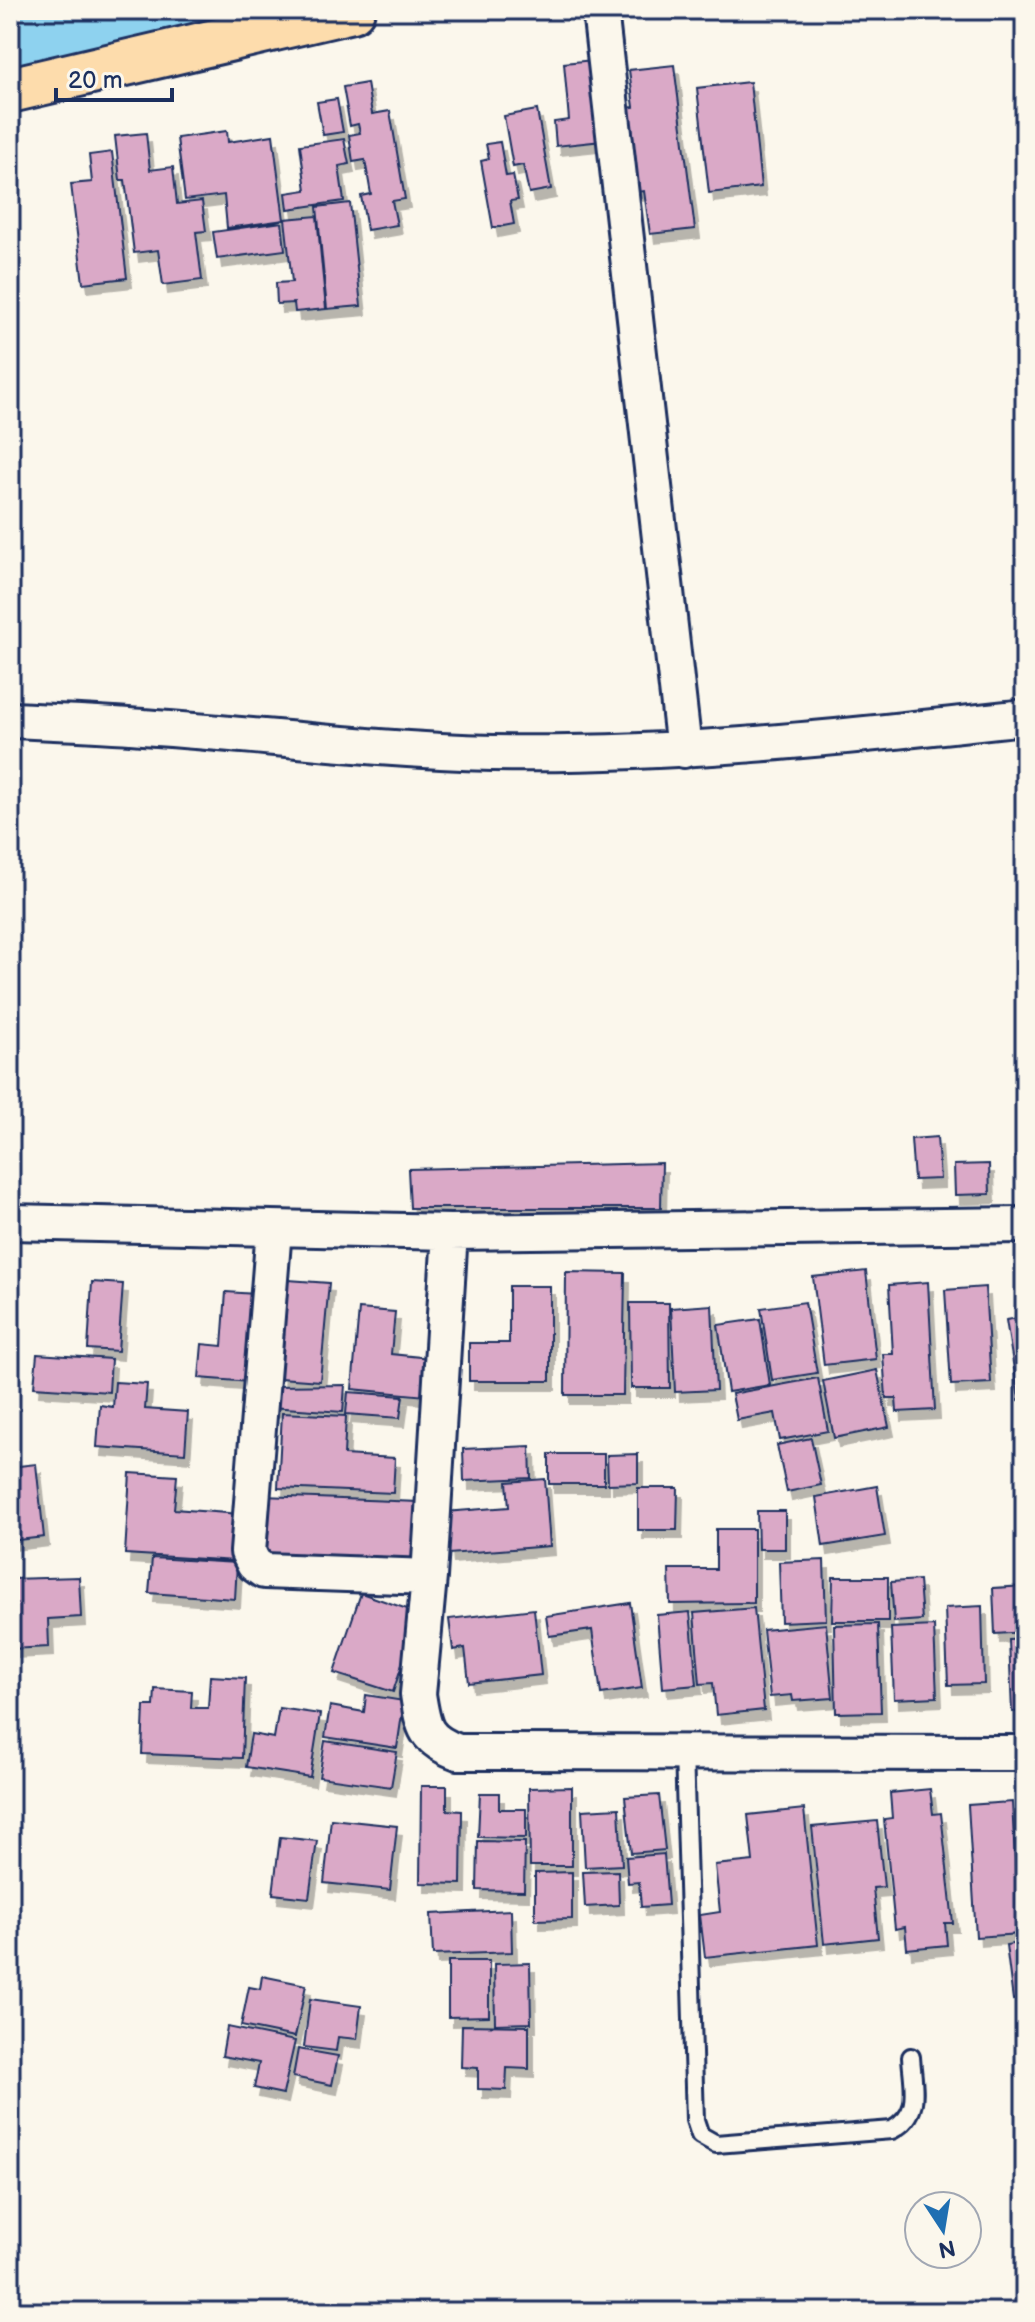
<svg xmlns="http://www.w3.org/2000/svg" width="1035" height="2322" font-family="'Balsamiq Sans',sans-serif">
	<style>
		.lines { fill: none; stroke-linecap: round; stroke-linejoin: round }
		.river { stroke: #8ed2ef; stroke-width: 70 }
		.building { fill: #daa9c7; stroke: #1b2f5e; stroke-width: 2; filter: url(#shadow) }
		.service-casing { stroke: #1b2f5e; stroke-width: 22 }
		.minor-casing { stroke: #1b2f5e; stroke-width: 40 }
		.trunk-casing { stroke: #1b2f5e; stroke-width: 50 }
		.service { stroke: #fbf7ec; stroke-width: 16 }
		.minor { stroke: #fbf7ec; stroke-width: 34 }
		.trunk { stroke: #fddcac; stroke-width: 44 }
	</style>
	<defs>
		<filter id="shadow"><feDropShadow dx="5" dy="9" stdDeviation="0" flood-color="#0004"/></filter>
	</defs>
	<rect width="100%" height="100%" fill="#fbf7ec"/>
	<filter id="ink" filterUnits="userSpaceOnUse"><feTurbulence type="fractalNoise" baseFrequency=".0125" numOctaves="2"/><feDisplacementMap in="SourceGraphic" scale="16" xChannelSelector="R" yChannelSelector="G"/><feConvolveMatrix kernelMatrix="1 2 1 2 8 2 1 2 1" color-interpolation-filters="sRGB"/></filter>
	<g filter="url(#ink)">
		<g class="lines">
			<path class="river" d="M10,48L172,10"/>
		</g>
		<path class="building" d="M593,60L602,141L556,146L554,122L569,120L564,63Z
			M674,65L695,229L650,234L644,191L628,193L617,109L634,107L629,70Z
			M750,82L761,187L709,193L697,88Z
			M367,83L372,114L390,111L405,199L392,201L397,225L367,230L361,196L371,194L365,160L353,162L349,135L360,133L358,124L350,126L343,87Z
			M337,99L343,132L323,135L317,102Z
			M537,110L551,189L529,193L523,165L513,167L504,116Z
			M227,131L228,142L273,135L284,220L227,228L224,195L185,200L177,138Z
			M146,133L150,170L173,167L177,204L202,201L206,231L196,232L202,280L163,285L158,250L134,253L125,180H120L115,136Z
			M344,139L349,164L339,166L344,201L288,209L286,193L306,190L300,145Z
			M500,142L506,176L513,175L518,200L510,201L514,224L493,228L481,161L489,159L486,144Z
			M112,152L127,278L83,283L71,184L92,182L89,155Z
			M350,203L361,306L327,309L317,207Z
			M317,216L326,309L295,312L294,303L277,304L276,283L292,282L285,219Z
			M282,222L285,250L217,259L213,232Z
			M937,1137L940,1179L914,1180L911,1139Z
			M662,1163L661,1208H410L408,1169Z
			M989,1164L990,1194L955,1195L954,1165Z
			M866,1271L876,1359L824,1365L813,1277Z
			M566,1272L625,1273L623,1395H565Z
			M288,1280L329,1283L320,1381L280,1378Z
			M92,1282L123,1284L118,1351L88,1349Z
			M928,1282L935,1410L897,1412L896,1398H886L883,1354H893L889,1285Z
			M509,1286H550V1381H469V1343H509Z
			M985,1287L991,1383L951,1385L945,1290Z
			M226,1292L256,1294L249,1382L199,1378L202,1344L222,1346Z
			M805,1302L817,1373L772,1380L761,1308Z
			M630,1303H669L670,1388H631Z
			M712,1305L716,1390L675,1392L671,1308Z
			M359,1309L395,1312L391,1354L430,1358L426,1396L352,1389Z
			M1025,1317V1399L1019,1400L1006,1320Z
			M10,1319H14L13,1400H10Z
			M760,1319L770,1385L728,1392L718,1325Z
			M37,1354L111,1359L109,1392L34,1387Z
			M877,1370L889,1427L834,1438L823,1381Z
			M818,1378L828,1431L780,1440L775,1413L737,1420L732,1394Z
			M115,1382L147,1384L145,1409L188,1412L185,1453L97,1447L100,1405L113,1407Z
			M345,1385L343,1412L270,1407L275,1386Z
			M348,1392L403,1396L400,1418L346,1414Z
			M282,1413L346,1416L344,1455L395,1458L393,1493L278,1488Z
			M811,1438L821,1485L787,1492L777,1445Z
			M530,1446L531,1478L464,1481L463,1449Z
			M549,1454H604V1484H549Z
			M638,1454V1483L608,1484L607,1455Z
			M36,1464L44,1537L10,1541V1467Z
			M130,1473L177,1476L174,1509L240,1514L236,1561L125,1554Z
			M545,1479L550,1546L449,1554L445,1512L509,1507L507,1482Z
			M877,1486L885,1536L823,1546L816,1497Z
			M638,1488H678L677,1530H638Z
			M263,1496L419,1502L418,1560L266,1554Z
			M757,1511H785V1549H758Z
			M716,1529H754V1603L670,1604L669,1569H716Z
			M152,1558L237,1563L235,1599L149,1593Z
			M824,1560L826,1620L781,1622L779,1562Z
			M79,1577L81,1617L48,1619L49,1647L10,1649V1579Z
			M833,1577H888V1621H832Z
			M919,1580L922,1620L894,1622L891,1582Z
			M1025,1586V1632L995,1634L993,1588Z
			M361,1593L419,1613L393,1692L334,1673Z
			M630,1603L642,1688L601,1694L592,1630L549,1636L546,1616Z
			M982,1606L984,1684L948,1685L945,1608Z
			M754,1608L764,1710L716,1715L713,1683L700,1684L694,1613Z
			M534,1609L541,1675L469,1683L465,1648L453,1650L449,1619Z
			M690,1612L697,1685L663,1688L657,1615Z
			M826,1624L833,1698L793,1701L792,1695L770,1697L763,1630Z
			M878,1624L881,1712L836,1713L834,1625Z
			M934,1626L937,1697L894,1699L891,1628Z
			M1025,1639V1711L1012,1712L1009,1640Z
			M210,1676L245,1678L242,1758L142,1754L144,1706H154L155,1689L192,1691L191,1708H208Z
			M366,1695L404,1701L397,1748L325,1737L330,1706L364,1712Z
			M279,1708L320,1714L310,1777L246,1767L251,1734L274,1738Z
			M325,1741L397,1752L391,1787L319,1777Z
			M421,1786H447V1810L462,1811L461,1884L420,1883Z
			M572,1787V1866H530L529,1788Z
			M930,1789L933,1814L941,1813L953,1923H945L947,1945L907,1949L905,1927L895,1929L884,1819L892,1818L890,1793Z
			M480,1793H499V1809H526V1838L478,1837Z
			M659,1795L665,1850L631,1853L625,1797Z
			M1012,1802L1019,1934L976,1937L968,1805Z
			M619,1808L622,1865L585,1867L582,1810Z
			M804,1809L818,1945L705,1957L700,1915L720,1912L715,1865L753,1861L748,1815Z
			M331,1819L397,1826L390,1890L324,1883Z
			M877,1821L884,1887L873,1888L878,1938L824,1944L812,1827Z
			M280,1837L317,1841L309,1898L273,1894Z
			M478,1841L525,1842L524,1891L477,1890Z
			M664,1854L668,1905L641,1907L639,1882L628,1883L626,1857Z
			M618,1871L619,1905L585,1907L583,1872Z
			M1025,1871V1931H1024L1019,1872Z
			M572,1872V1919L535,1920V1873Z
			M511,1910L512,1952L433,1955L431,1914Z
			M1025,1942V1998L1013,2000L1006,1945Z
			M448,1961H489V2016L448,2017Z
			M530,1963L531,2023L495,2024L494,1964Z
			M262,1976L306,1985L295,2037L241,2026L249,1987L260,1989Z
			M310,1999L361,2006L357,2039L338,2037L336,2051L304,2047Z
			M462,2025L529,2026V2069L507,2068L506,2090L478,2089V2068L461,2067Z
			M227,2027L295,2041L283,2094L254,2088L259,2063L222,2056Z
			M298,2049L338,2056L332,2085L293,2077Z"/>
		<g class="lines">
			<defs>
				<path id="service" d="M684,1751L695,2120L700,2135L716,2144L892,2130C922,2114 913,2088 911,2057"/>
				<path id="minor" d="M600,10L684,750
					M10,720C54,722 99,723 143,727C260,735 376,750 493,753C672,756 848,737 1025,717
					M10,1222L450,1232L1025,1225
					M274,1229L248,1552L254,1564L264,1571L429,1577
					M450,1232L429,1577L418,1694C423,1728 425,1740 458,1752L1025,1753"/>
				<path id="trunk" d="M10,90L352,10"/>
			</defs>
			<use href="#service" class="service-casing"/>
			<use href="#minor" class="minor-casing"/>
			<use href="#trunk" class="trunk-casing"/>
			<use href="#service" class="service"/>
			<use href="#minor" class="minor"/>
			<use href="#trunk" class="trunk"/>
		</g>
	</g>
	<rect width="1035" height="2322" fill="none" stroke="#fbf7ec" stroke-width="40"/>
	<rect x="20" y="20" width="995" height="2282" fill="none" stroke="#1b2f5e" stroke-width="3" filter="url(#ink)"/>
	<g transform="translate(943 2230) rotate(168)"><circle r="38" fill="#fbf7ec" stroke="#a1a7b3" stroke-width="2"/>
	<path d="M0-6L14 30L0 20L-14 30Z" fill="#1f6fb2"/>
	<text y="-12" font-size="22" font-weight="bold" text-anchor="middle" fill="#1b2f5e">N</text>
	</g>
	<path d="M56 88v12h116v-12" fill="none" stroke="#1b2f5e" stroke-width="4"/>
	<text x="68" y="88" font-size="24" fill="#1b2f5e" stroke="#fbf7ec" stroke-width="6" paint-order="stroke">20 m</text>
</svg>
